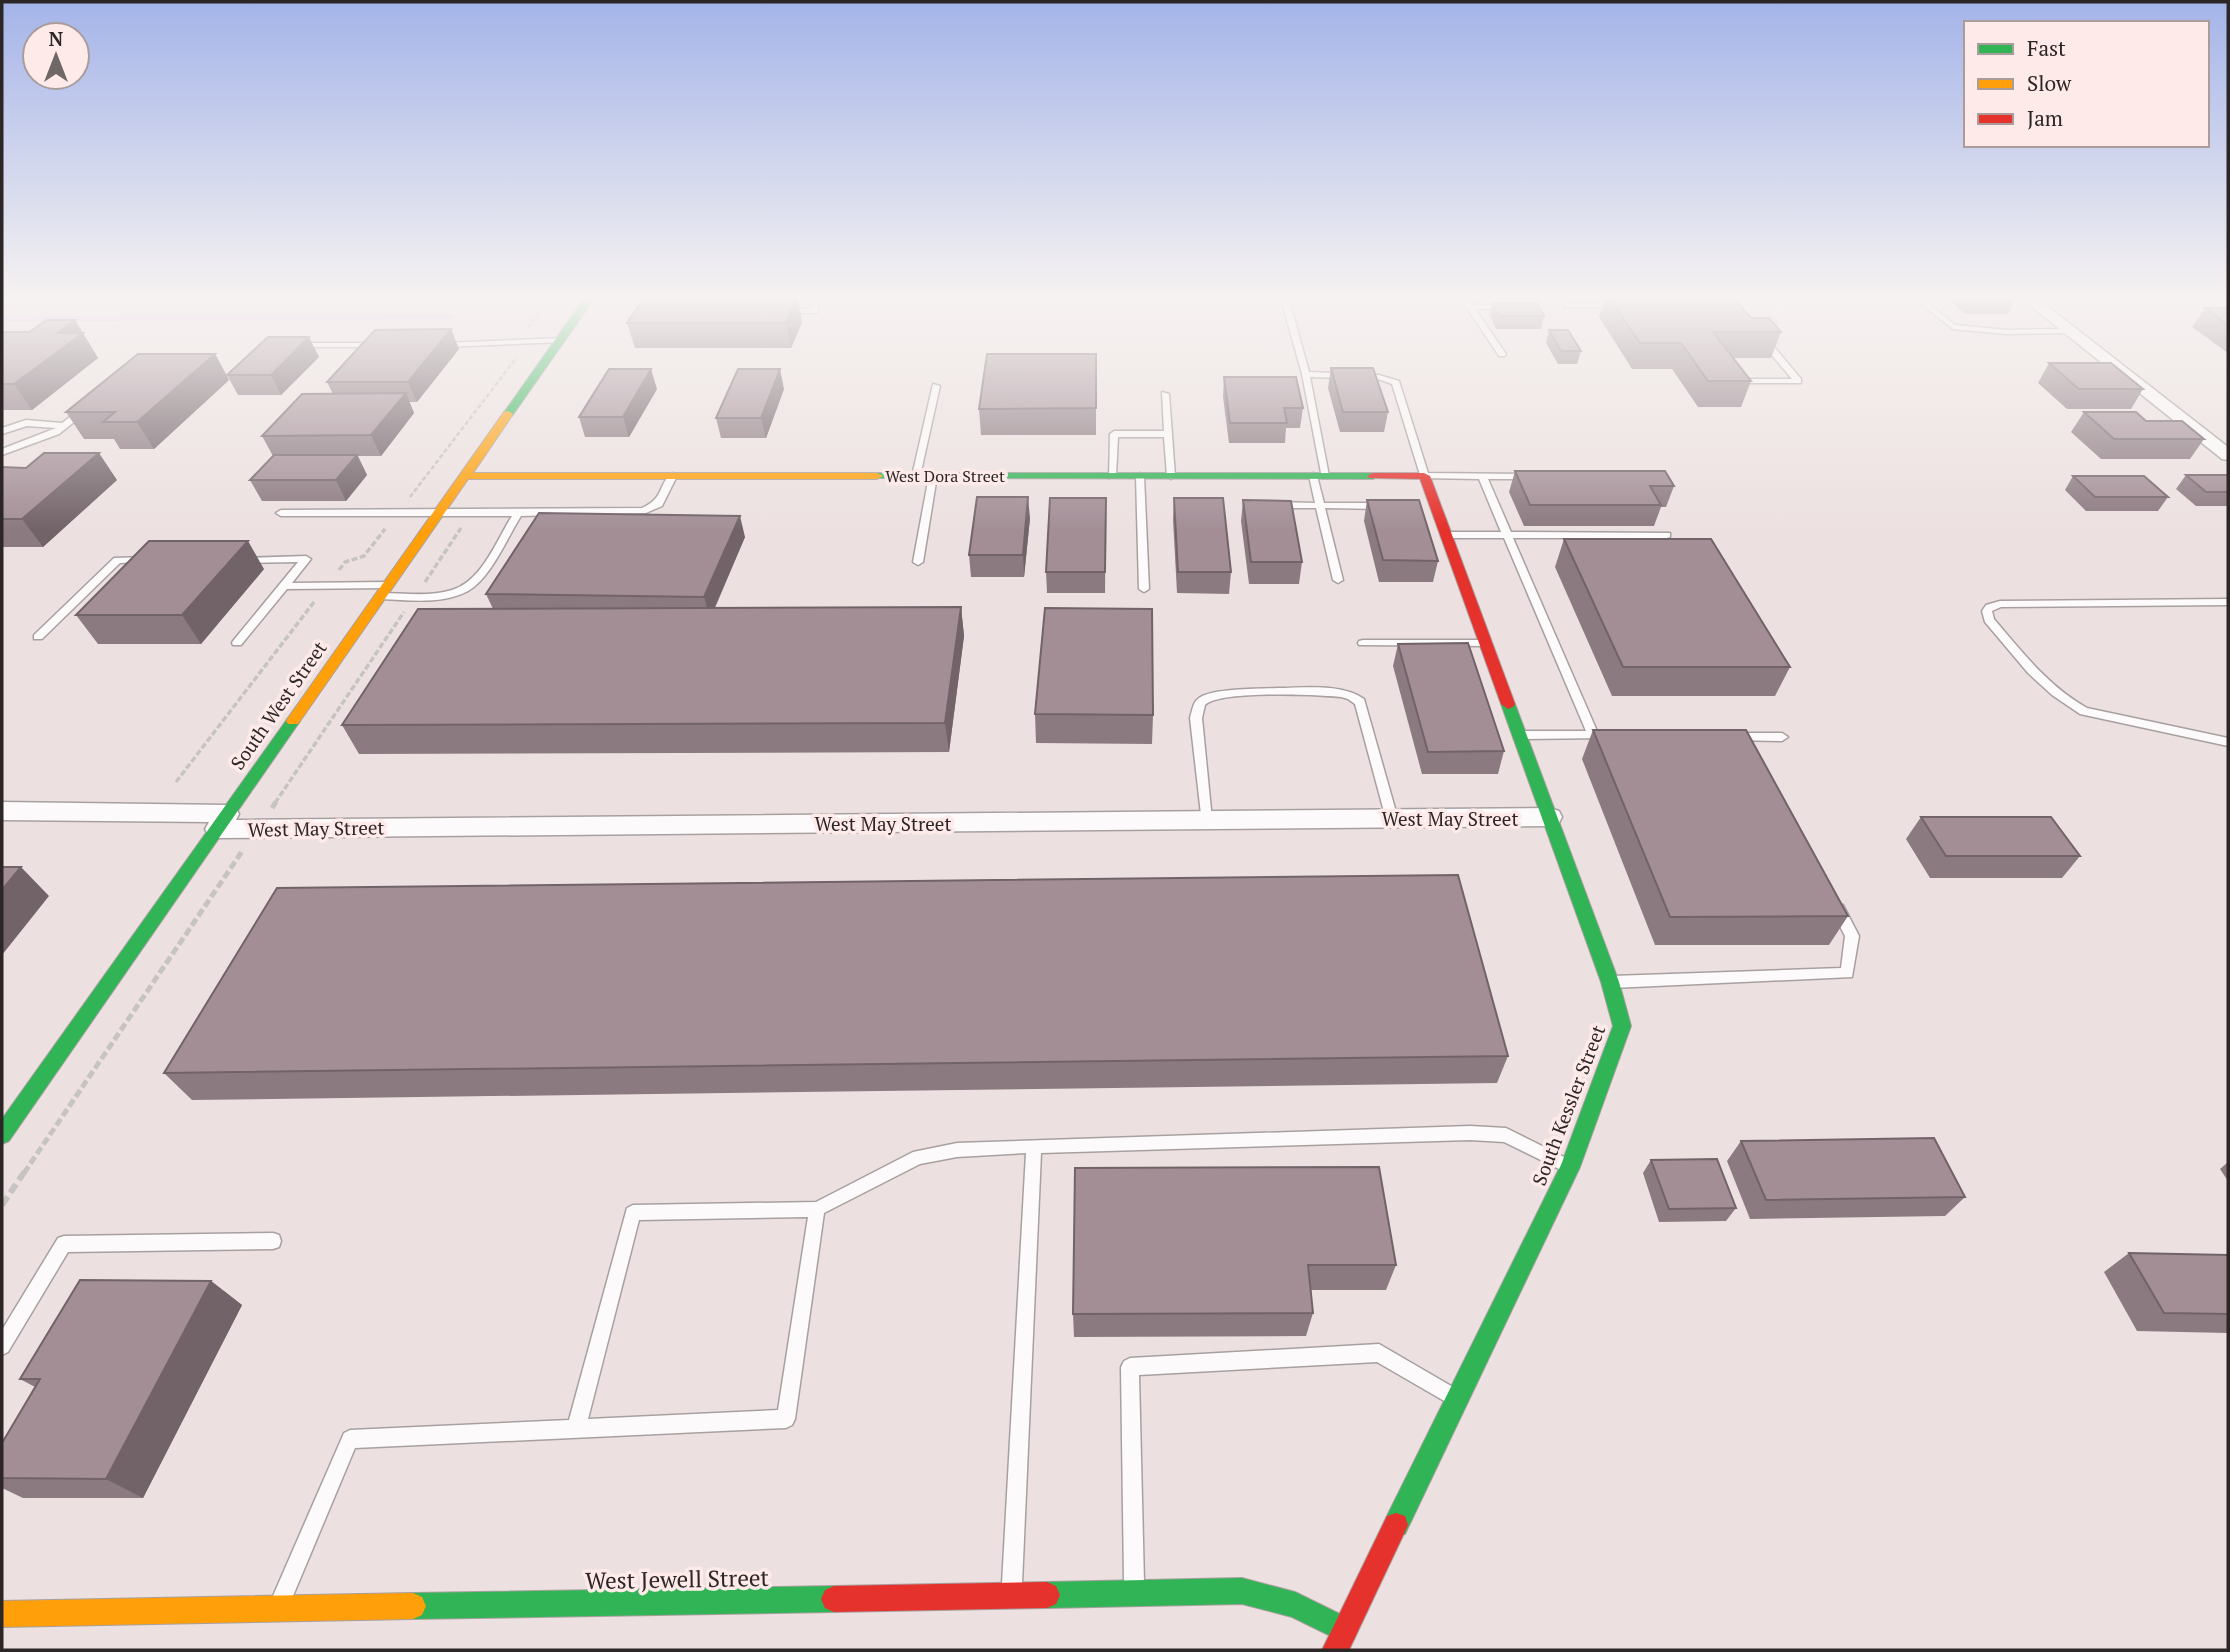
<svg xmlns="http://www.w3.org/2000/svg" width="2230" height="1652" font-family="'PT Serif',serif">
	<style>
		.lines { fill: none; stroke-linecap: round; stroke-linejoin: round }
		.stream { stroke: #dfb4ea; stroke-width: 5 }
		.lane-casing { stroke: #a8a0a0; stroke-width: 3 }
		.street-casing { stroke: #a8a0a0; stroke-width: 3 }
		.fast-casing { stroke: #a8a0a0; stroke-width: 2 }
		.slow-casing { stroke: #a8a0a0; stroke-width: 2 }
		.jam-casing { stroke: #a8a0a0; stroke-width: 2 }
		.path-far3 { stroke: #c6c3c3; stroke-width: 2.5; stroke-dasharray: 4.5 2.5; stroke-linecap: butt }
		.path-far2 { stroke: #c6c3c3; stroke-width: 3.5; stroke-dasharray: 6 2.5; stroke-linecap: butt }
		.path-far1 { stroke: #c6c3c3; stroke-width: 5; stroke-dasharray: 8 3.5; stroke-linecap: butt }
		.path { stroke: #c6c3c3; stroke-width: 6; stroke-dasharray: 10 5; stroke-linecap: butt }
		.lane { fill: #fcfafa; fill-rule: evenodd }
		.street { fill: #fcfafa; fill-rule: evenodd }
		.fast { fill: #30b455; fill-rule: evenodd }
		.slow { fill: #ff9f0a; fill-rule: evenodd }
		.jam { fill: #e5322d; fill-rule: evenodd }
		.wall { fill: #8c7a81 }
		.shaded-wall { fill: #726369 }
		.building { fill: #a38e96; stroke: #726369; stroke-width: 2 }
		.labels { text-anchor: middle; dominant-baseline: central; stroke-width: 7; stroke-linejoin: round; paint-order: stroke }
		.far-street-label { font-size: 16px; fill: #2d2626; stroke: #fdeae9 }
		.street-label { font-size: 19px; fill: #2d2626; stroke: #fdeae9 }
		.near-street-label { font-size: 23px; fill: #2d2626; stroke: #fdeae9 }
	</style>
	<rect width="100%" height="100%" fill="#ece1e0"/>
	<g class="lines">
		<path class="stream" d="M2,319L451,317"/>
		<defs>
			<path id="lane" d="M813,299H821L816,313H785L781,311L785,309H810Z
				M1281,299H1289L1309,372L1379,375L1399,381L1428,473L1532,474V478L1529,479H1488L1511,532L1670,533V537L1667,538H1513L1597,731L1604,732L1606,735L1604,738L1520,739L1514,735L1520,731H1586L1504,538H1447L1442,535L1447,532H1501L1479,479L1421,478L1392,384L1378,379L1310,377L1329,476L1322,478L1302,374Z
				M1461,299H1469L1473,305H1508V309H1475L1506,354L1505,356H1499Z
				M1915,299H1923L1955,325L2007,330L2070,329L2074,331L2070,333L2007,334L1953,329Z
				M1565,303H1617L1621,305L1617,307H1565Z
				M1760,337H1766L1801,379V383H1735V379H1792L1760,341Z
				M564,338L565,340L561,342L443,347L439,345L443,343Z
				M307,343H376L380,345L376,347H310L306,345Z
				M933,384L940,386L920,476L916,479L912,476Z
				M1162,392L1169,394L1175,476L1171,479L1167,476L1164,437H1118L1116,476L1109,478L1110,434L1114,431H1164Z
				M82,408L89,410L59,434L2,455V449L56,428L27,426L2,434V428L26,420L62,423Z
				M673,473L677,476L662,506L646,513L521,516C507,538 491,578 468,591C442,605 409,600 381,599L376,596L381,593C404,593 429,597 452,590C482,581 496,541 512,516H281L276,513L281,510L642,508C666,497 657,484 673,473Z
				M933,473L937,476L923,562L918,565L913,562L929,476Z
				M1140,473L1144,476L1149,589L1144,592L1139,589L1136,476Z
				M1313,473L1317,476L1324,503H1382L1387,506L1382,509L1325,508L1343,580L1338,583L1333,580L1316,508H1278L1273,505L1278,502L1315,503L1309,476Z
				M306,556L311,559L292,583L388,582L393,585L388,588L287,589L241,645H233L232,643L233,641L298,562L245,563L242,562V558Z
				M146,557L151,560L149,562L120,563L42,639H34V635L114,558Z
				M2228,599V605L2001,607L1992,611L1994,619C2023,653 2048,686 2087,708L2228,738V746L2080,714L2052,695L2028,673L1985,622L1982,611L1986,605L2000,601Z
				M1363,640H1486L1491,643L1486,646L1359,645L1358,643L1359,641Z
				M1277,688C1304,688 1342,683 1364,699L1398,819L1396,822H1388L1386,819L1355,704L1348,699L1341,697C1316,695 1221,690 1205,705L1202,718L1212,820L1206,824L1202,823L1190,718C1192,711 1193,702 1199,698C1212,688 1260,689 1277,688Z
				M1733,733H1782L1788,737L1782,741L1729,740L1727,737L1729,734Z
				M1838,904L1843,905L1859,936L1852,977L1612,988L1607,986L1605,982L1607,978L1612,976L1841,968L1845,936L1831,909L1833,905Z
				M1470,1126L1506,1128L1572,1161L1575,1166L1572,1171L1567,1173L1504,1142L1470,1140L1041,1153L1022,1584L1019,1591L1012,1594L1005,1591L1002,1584L1026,1153L957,1157L920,1164L824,1213L795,1419L792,1425L786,1428L355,1448L290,1603L283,1606L276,1603L273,1596L344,1433L350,1430L569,1420L627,1208L633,1205L816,1202L913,1152L957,1143ZM808,1217L778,1410L588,1419L639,1220Z
				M273,1233L279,1235L281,1241L279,1247L273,1249L68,1252L8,1352L2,1355V1330L58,1238L64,1236Z
				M1379,1344L1458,1390L1461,1396L1458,1402L1452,1405L1446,1402L1377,1362L1139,1375L1144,1582L1141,1589L1134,1592L1127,1589L1124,1582L1121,1367L1124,1361L1130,1358Z"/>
			<path id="street" d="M2022,299H2038L2228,447V460L2222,459Z
				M2,802L227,805L236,808L239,814L236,820L1550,808L1559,811L1562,817L1559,823L1550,826L217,838L208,835L205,829L209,822L2,820Z"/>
			<path id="fast" d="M584,299H594L512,416H504L503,414Z
				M877,473H1373L1379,476L1373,479L873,478L871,476Z
				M1508,699L1515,704L1619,982L1631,1026L1580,1167L1405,1534L1396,1537L1387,1534L1384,1525L1387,1516L1561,1165L1613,1026L1601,982L1501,704Z
				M293,716L298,718L300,721L298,724L9,1141L2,1144V1119L288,718Z
				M1242,1578L1295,1592L1354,1621L1358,1630L1354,1639L1345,1643L1292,1617L1242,1604L1047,1608L1038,1604L1034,1595L1038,1586L1047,1582Z
				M834,1586L843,1590L847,1599L843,1608L834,1612L413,1619L404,1615L400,1606L404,1597L413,1593Z"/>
			<path id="slow" d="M508,411L513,414L473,473H877L883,476L877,479H468L298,724H288L286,721L288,718L504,412Z
				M413,1593L422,1597L426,1606L422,1615L413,1619L2,1627V1601Z"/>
			<path id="jam" d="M1373,473H1424L1430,476L1515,704L1513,707L1508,709L1501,704L1420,479L1369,478L1367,476Z
				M1396,1513L1405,1516L1408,1525L1349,1650H1322L1387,1516Z
				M1047,1582L1056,1586L1060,1595L1056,1604L1047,1608L834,1612L825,1608L821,1599L825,1590L834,1586Z"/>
		</defs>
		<use href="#lane" class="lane-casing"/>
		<use href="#street" class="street-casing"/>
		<use href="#fast" class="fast-casing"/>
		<use href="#slow" class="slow-casing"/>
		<use href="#jam" class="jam-casing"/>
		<path class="path-far3" d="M528,327L550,299
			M410,497L517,357"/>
		<path class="path-far2" d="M339,570L345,562L364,556L385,529
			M425,582L461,528
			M176,782L314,602
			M275,803L404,612"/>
		<path class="path-far1" d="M272,808L276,802
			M24,1173L243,850"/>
		<path class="path" d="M2,1205L25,1171"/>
		<use href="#lane" class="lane"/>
		<use href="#street" class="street"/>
		<use href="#fast" class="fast"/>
		<use href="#slow" class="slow"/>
		<use href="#jam" class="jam"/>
	</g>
	<path class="wall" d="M1604,299H1734L1751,318L1781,332L1771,358H1733L1751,381L1741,407H1698L1672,369H1632L1599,317Z
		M1948,299H2015L2008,314H1965Z
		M1492,303L1544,316L1541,329H1496L1490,316Z
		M2205,308H2228V353L2192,327Z
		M75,320L98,358L32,410H2V332H29Z
		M802,322L791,348H635L627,323Z
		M1549,330L1581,351L1577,364H1558L1546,343Z
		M459,349L417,402H409L414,413L381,456H358L367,475L346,501H262L250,480L273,456L262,436L333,394L327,382Z
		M215,354L229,380L154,449H120L114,439H84L66,412Z
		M1096,354V435H981L979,409Z
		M319,357L281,395H238L227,375Z
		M2049,363L2143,389L2131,409H2067L2038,383Z
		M1331,368L1388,412L1384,432H1340L1328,388Z
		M1224,377L1303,408L1300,428H1286L1285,443H1229L1223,397Z
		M657,389L629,437H585L579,417Z
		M784,389L766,438H721L716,418Z
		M2084,412L2146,421L2204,439L2190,459H2101L2071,432Z
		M2,467L117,480L43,547H2Z
		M1515,471L1674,486L1666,507H1661L1654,526H1524L1509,492Z
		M2186,475H2228V506H2196L2176,489Z
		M2073,476L2168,497L2158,511H2086L2065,490Z
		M1106,498L1105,593H1047L1046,572Z
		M1174,498L1231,572L1229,594L1177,593L1173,519Z
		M1243,500L1302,562L1299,584H1249L1241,521Z
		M1367,500L1438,561L1433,582H1379L1364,521Z
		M1030,518L1024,577H971L969,555Z
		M745,537L715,608L961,607L964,636L949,752L359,754L342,725L493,609L486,594Z
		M1564,539L1790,667L1775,696H1612L1555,567Z
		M264,569L201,644H98L76,615Z
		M1398,644L1504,751L1498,774H1422L1393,666Z
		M1035,714L1153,715L1152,744L1036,743Z
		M1593,730L1848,916L1829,945H1655L1582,759Z
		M1921,817L2080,856L2062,878H1930L1906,839Z
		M1508,1056L1497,1083L192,1100L164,1073Z
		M1741,1141L1965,1197L1945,1216L1750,1219L1727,1161Z
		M1651,1160L1736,1208L1726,1221L1659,1222L1643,1173Z
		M2228,1162V1181L2220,1169Z
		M1379,1167L1396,1265L1386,1290H1311L1313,1313L1306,1336L1074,1337L1073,1314Z
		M2129,1253L2228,1255V1333L2137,1331L2104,1272Z
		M211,1281L242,1305L143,1498H23L2,1488V1443L35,1387L20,1379Z"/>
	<path class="shaded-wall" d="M796,299H798L802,322L791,348L786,323Z
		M75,320L98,358L32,410L14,384L57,333Z
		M451,329L459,349L417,402L408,382Z
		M309,337L319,357L281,395L271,375Z
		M215,354L229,380L154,449L137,422Z
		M651,369L657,389L629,437L623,417Z
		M780,369L784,389L766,438L761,418Z
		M406,393L414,413L381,456L371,435Z
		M99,453L117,480L43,547L22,519Z
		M357,455L367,475L346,501L336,480Z
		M1028,497L1030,518L1024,577L1023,555Z
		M740,516L745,537L710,618L704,597Z
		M248,541L264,569L201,644L182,615Z
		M961,607L964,636L949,752L945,723Z
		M21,867L49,896L2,955V890Z
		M211,1281L242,1305L143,1498L106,1479Z"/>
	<path class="building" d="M643,299H796L786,323H627Z
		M1610,299H1734L1751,318H1769L1781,332H1713L1751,381H1708L1681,343H1640Z
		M1492,303H1537L1544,316H1499Z
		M2205,308H2228V325Z
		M47,320H75L57,333H83L14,384H2V332H29Z
		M451,329L408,382H327L375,330Z
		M1549,330H1568L1581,351H1561Z
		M268,337H309L271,375H227Z
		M138,354H215L137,422H103L115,412H66Z
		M987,354H1096V408L979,409Z
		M2049,363H2111L2143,389H2079Z
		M1331,368H1373L1388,412H1343Z
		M609,369H651L623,417H579Z
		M738,369H780L761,418H716Z
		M1224,377H1296L1303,408H1284L1287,423H1230Z
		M406,393L371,435L262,436L302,394Z
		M2084,412H2136L2146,421H2182L2204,439H2114Z
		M44,453H99L22,519H2V467L26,468Z
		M274,455H357L336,480H250Z
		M1515,471H1665L1674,486H1650L1661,505H1530Z
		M2186,475H2228V492H2206Z
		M2073,476H2144L2168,497H2095Z
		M977,497H1028L1023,555H969Z
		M1050,498H1106L1105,572H1046Z
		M1174,498H1223L1231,572H1178Z
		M1243,500L1291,501L1302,562H1251Z
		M1367,500H1419L1438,561L1383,560Z
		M539,513L740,516L704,597L486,594Z
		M1564,539H1711L1790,667H1623Z
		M149,541H248L182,615H76Z
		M961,607L945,723L342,725L418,609Z
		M1045,608L1152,609L1153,715L1035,714Z
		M1468,643L1504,751L1428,752L1398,644Z
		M1593,730H1746L1848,916L1670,917Z
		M1921,817H2051L2080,856H1946Z
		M2,867H21L2,890Z
		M1458,875L1508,1056L164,1073L277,888Z
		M1934,1138L1965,1197L1766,1200L1741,1141Z
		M1717,1159L1736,1208L1669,1209L1651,1160Z
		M1379,1167L1396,1265H1308L1313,1313L1073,1314L1075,1168Z
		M2129,1253L2228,1255V1314L2164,1313Z
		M80,1280L211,1281L106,1479L2,1478V1443L40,1379H20Z"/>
	<linearGradient id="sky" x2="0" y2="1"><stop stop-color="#a4b4e9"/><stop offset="0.56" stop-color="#f6f2f1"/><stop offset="1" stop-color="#f6f2f1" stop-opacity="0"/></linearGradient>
	<rect width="2230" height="530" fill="url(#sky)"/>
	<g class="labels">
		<g class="far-street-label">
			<text x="945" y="476">West Dora Street</text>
		</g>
		<g class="street-label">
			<text transform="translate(278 705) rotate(-55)">South West Street</text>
			<text x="1450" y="818">West May Street</text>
			<text x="883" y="823">West May Street</text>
			<text transform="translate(316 828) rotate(-1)">West May Street</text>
			<text transform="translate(1568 1105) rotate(-69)">South Kessler Street</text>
		</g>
		<g class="near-street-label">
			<text transform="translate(677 1579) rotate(-1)">West Jewell Street</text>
		</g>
	</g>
	<rect width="2230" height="1652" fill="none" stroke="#2d2626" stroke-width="7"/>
	<rect x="1964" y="21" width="245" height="126" fill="#fdeae9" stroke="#aa9c9b" stroke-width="2"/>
	<rect x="1978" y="44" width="35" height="10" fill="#30b455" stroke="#aa9c9b" stroke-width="2"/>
	<text x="2027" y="56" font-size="21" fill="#2d2626">Fast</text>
	<rect x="1978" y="79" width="35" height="10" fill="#ff9f0a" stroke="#aa9c9b" stroke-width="2"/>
	<text x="2027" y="91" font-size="21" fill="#2d2626">Slow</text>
	<rect x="1978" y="114" width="35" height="10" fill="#e5322d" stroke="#aa9c9b" stroke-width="2"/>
	<text x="2027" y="126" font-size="21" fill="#2d2626">Jam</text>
	<g transform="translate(56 56)"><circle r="33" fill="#fdeae9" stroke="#aa9c9b" stroke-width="2"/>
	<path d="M0-5L12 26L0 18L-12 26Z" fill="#706767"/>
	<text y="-10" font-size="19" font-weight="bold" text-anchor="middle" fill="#2d2626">N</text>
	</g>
</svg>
